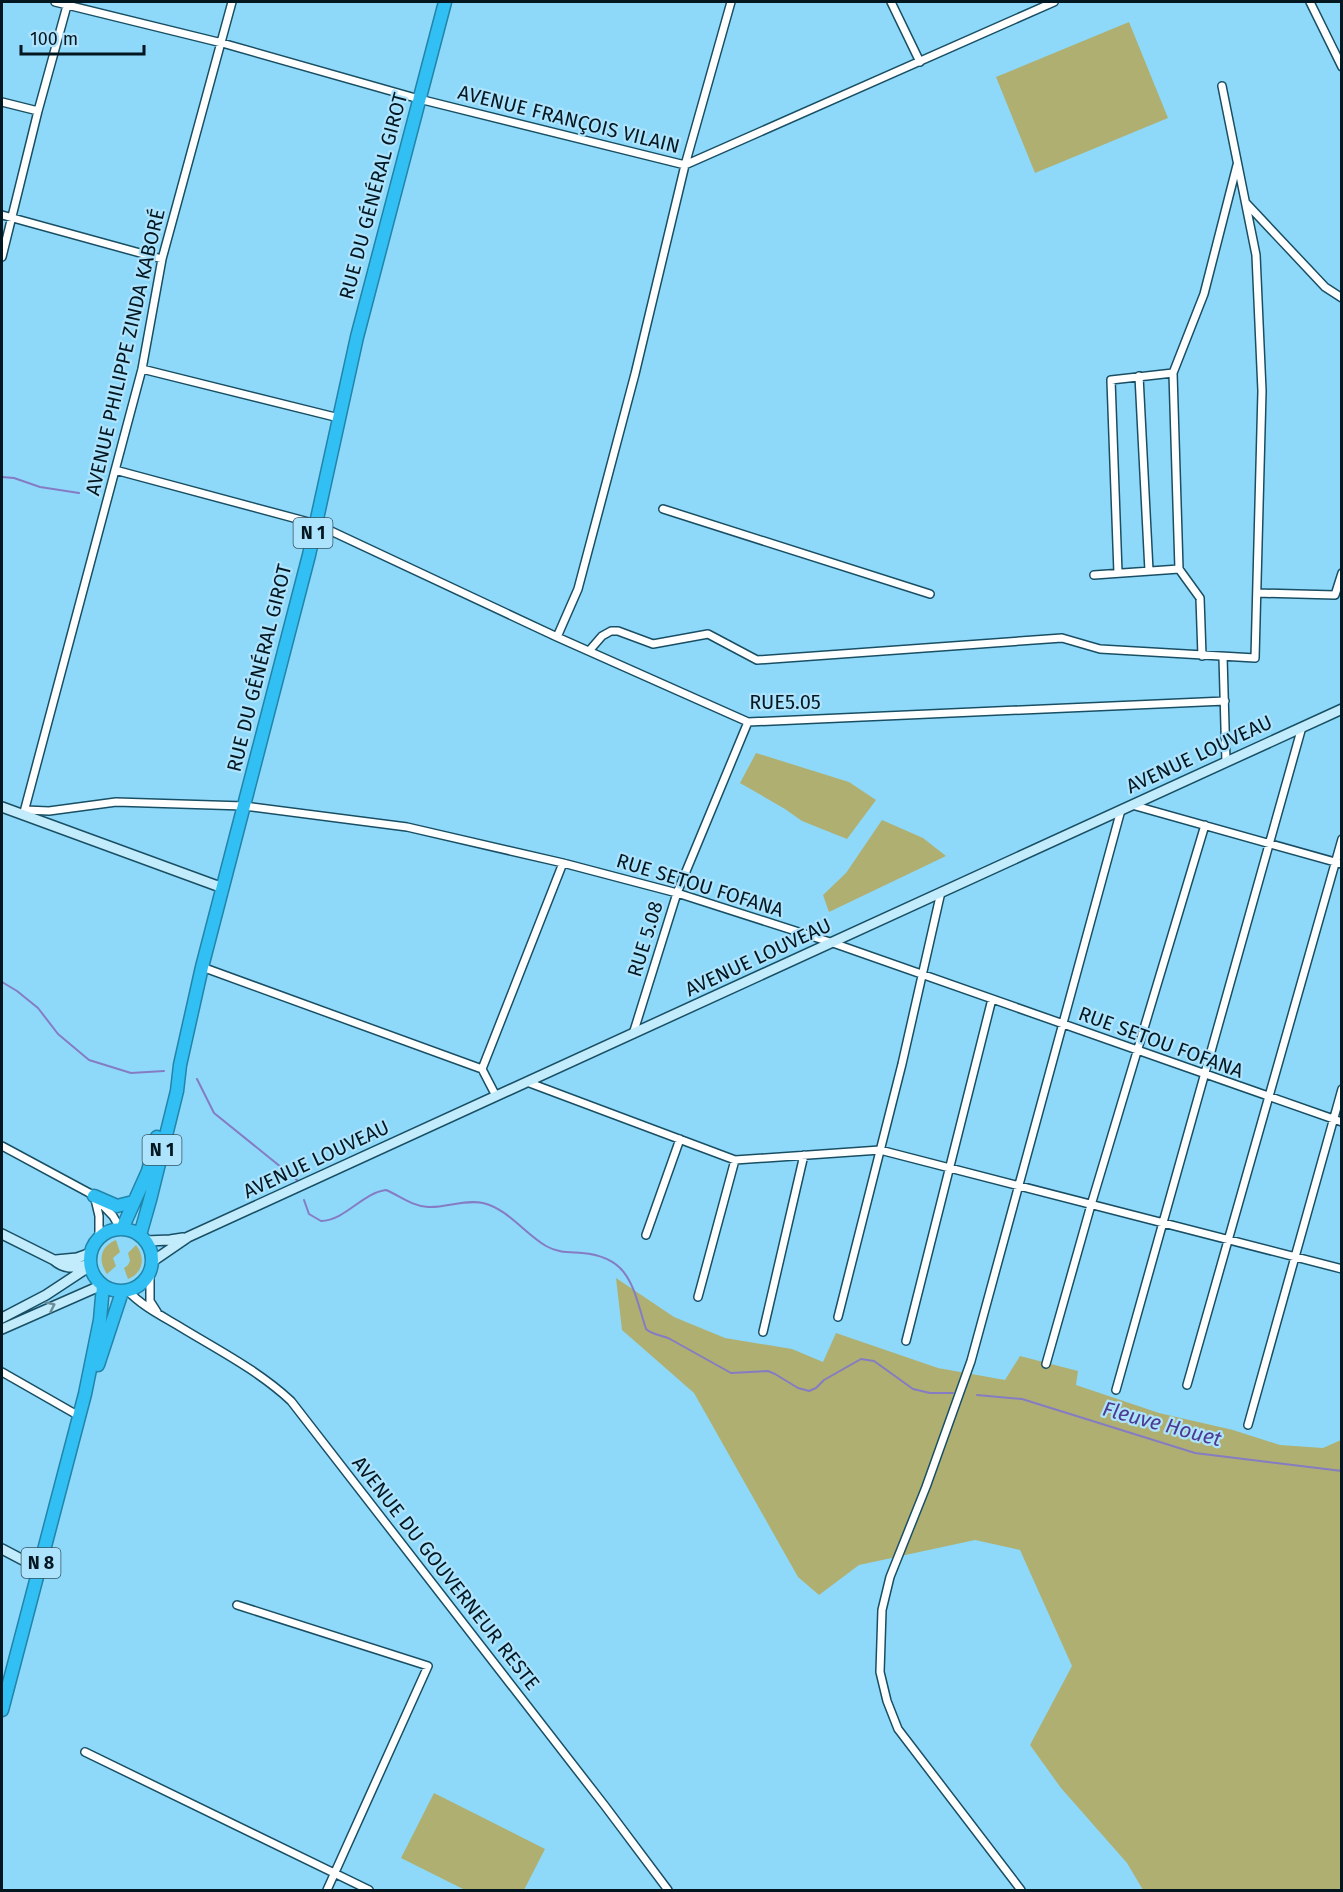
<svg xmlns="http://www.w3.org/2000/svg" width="1343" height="1892" font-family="'Fira Sans',sans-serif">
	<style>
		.green { fill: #afaf71 }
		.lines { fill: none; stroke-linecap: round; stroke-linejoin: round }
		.stream { stroke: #857cc3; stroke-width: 2 }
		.street-casing { stroke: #194f64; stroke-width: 10 }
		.secondary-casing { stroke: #194f64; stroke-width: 12 }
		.highway-casing { stroke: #2284a9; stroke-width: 15 }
		.street { stroke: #fff; stroke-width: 7 }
		.secondary { stroke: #c2ecfb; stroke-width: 9 }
		.highway { stroke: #32bff3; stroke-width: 12 }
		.oneway { stroke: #6c8c98 }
		.labels { text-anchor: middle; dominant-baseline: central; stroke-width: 4.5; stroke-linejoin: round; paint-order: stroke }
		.shield { fill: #ade3fd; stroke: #365462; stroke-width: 1.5 }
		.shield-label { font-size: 18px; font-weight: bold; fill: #031720 }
		.street-label { font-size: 20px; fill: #031720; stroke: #ade3fd }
		.water-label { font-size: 21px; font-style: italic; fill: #4b3a8f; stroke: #ade3fd }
	</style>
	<rect width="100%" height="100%" fill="#8ed9fa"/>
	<path class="green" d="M1129,22L1168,118L1035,173L996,77Z
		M756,753L849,782L876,800L847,839L802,821L785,809L740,783Z
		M882,820L923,838L946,856L829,912L823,895L846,873Z
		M116,1240L120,1252L113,1258L116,1266L107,1274C97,1260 101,1246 116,1240Z
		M136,1245C146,1258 143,1273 128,1279L124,1268L128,1265L130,1261L128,1253Z
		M616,1278L674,1317L725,1338L792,1349L823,1362L836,1333L938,1368L1005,1380L1020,1356L1078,1371L1076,1385L1159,1413L1233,1430L1280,1445L1323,1448L1341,1440V1890H1143L1127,1863L1061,1788L1030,1745L1072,1666L1020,1550L975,1540L859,1565L819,1595L798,1577L694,1393L622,1330Z
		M434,1793L545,1849L524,1890H465L401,1858Z"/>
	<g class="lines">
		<path class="stream" d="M2,477L14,478L40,487L79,493
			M2,982L17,991L38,1008L58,1034L89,1060L131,1073L164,1071
			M197,1079L214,1113L297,1180
			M304,1200L309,1214L321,1221C346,1220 362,1193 386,1190C400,1196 412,1206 428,1207C446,1208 465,1199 483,1203C508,1209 525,1234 546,1246C558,1253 570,1252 582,1253C631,1257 633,1289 646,1329C652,1335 662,1335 670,1339L731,1373L768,1371L775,1374L798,1388L809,1391L816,1388L824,1380L861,1359L874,1361L913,1389L930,1393H953
			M977,1395L1022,1399L1195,1453L1342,1471"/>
		<defs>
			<path id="street" d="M55,2L222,43L419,99L685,165L1054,2
				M891,2L920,62
				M1310,2L1342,67
				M2,102L38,111
				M1246,203L1325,287L1342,298
				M2,215L162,259
				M2,257L38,111L68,2
				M142,369L339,418
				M1139,376L1149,571
				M115,470L316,524L557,637L748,722L1225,701
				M663,509L930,594
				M1118,573L1111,380L1173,373
				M1094,575L1179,569
				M1257,593L1335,595L1342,573
				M557,637L578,589L635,374L685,165L731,2
				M589,651L602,636L611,631H618L653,644L708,634L757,660L1062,638L1100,649L1255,658L1262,391L1256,255L1222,86
				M1202,656L1200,598L1179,569L1173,373L1204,294L1237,165
				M1223,657L1226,762
				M1132,805L1342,864
				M25,810L49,811L116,802L244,806L407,827L563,863L677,893L833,943L1342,1122
				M24,812L142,369L162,259L232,2
				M202,967L482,1069L496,1096
				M633,1034L677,893L748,722
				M482,1069L563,863
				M527,1082L735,1160L880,1150L1342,1269
				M2,1146L93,1195L113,1216L120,1228
				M95,1199L99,1216V1238
				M646,1235L680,1139
				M150,1273V1301L157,1312
				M128,1291C141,1305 160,1315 177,1325C216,1349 258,1370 291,1401L605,1806L668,1890
				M698,1297L735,1160
				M838,1317L902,1064L941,892
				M763,1332L804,1155
				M906,1341L992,999
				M1046,1364L1091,1205L1205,825
				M2,1372L79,1416
				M1187,1385L1342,839
				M1116,1390L1302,727
				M1248,1425L1342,1089
				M237,1605L428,1666L327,1890
				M85,1752L369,1890
				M1021,1890L898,1729L887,1701L880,1672L882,1610L890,1577L926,1487L971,1361L1121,810"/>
			<path id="secondary" d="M2,807L223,888
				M2,1234L54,1260C64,1269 74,1268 86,1265
				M146,1241L170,1240L183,1238
				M56,1260L77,1258L91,1253
				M153,1261L188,1237L1342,709
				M2,1318L46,1295L90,1266
				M2,1329L102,1285
				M2,1549L40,1569"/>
			<path id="highway" d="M94,1196L117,1206L133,1202
				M90 1260a31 31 0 1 1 62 0a31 31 0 1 1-62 0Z
				M122,1229L148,1171L157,1137
				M140,1235L150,1200L177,1091L180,1065L202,967L309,555L357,337L445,2
				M98,1365L122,1292
				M2,1710L85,1394L100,1320L103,1286"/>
		</defs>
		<use href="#street" class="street-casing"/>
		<use href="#secondary" class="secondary-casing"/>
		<use href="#highway" class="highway-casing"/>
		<use href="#street" class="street"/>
		<use href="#secondary" class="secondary"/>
		<use href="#highway" class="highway"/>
	</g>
	<defs><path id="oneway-chevron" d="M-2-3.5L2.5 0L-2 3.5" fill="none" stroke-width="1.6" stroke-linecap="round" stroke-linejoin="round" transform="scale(1.5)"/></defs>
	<use class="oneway" href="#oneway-chevron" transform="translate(51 1306) rotate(-25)"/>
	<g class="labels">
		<g class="shield">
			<rect x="293.5" y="518" width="39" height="30" rx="4.5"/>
			<rect x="142.5" y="1135" width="39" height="30" rx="4.5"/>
			<rect x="21.5" y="1548" width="39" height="30" rx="4.5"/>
		</g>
		<g class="shield-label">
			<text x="313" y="533">N 1</text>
			<text x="162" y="1150">N 1</text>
			<text x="41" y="1563">N 8</text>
		</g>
		<g class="street-label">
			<text transform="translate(569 119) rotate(14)">AVENUE FRANÇOIS VILAIN</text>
			<text transform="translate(373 196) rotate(-75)">RUE DU GÉNÉRAL GIROT</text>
			<text transform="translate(125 352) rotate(-77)">AVENUE PHILIPPE ZINDA KABORÉ</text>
			<text transform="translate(259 668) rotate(-76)">RUE DU GÉNÉRAL GIROT</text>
			<text x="785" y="702">RUE5.05</text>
			<text transform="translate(1199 754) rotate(-25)">AVENUE LOUVEAU</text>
			<text transform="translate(700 885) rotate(17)">RUE SETOU FOFANA</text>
			<text transform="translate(645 939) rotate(-73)">RUE 5.08</text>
			<text transform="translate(758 957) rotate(-25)">AVENUE LOUVEAU</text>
			<text transform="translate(1161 1042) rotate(20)">RUE SETOU FOFANA</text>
			<text transform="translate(316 1159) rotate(-25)">AVENUE LOUVEAU</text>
			<text transform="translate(446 1573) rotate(52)">AVENUE DU GOUVERNEUR RESTE</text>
		</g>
		<g class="water-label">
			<text transform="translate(1162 1424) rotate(15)">Fleuve Houet</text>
		</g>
	</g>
	<rect width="1343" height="1892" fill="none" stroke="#031720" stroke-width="6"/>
	<path d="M21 45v9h123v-9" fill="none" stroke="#031720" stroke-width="3"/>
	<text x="30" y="45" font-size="18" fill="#031720" stroke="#ade3fd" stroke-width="4.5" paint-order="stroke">100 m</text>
</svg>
